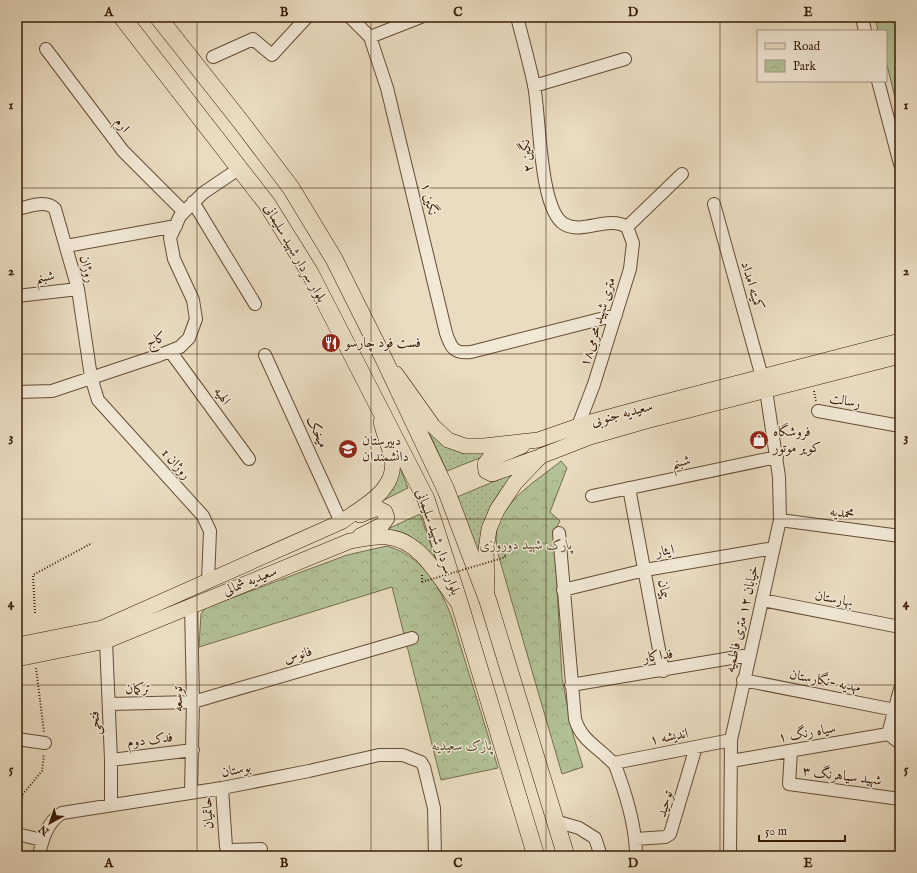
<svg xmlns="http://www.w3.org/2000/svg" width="917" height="873" font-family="'IM FELL English',Amiri,serif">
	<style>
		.grass { fill: url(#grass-dots); stroke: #766e4d }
		.park { fill: url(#park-crowns); stroke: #766e4d }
		.garden { fill: #b2c196; stroke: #766e4d }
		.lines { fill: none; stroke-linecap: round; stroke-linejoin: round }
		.minor-casing { stroke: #654c33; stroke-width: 14 }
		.major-casing { stroke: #391c04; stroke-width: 16 }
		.highway-casing { stroke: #391c04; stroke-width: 18 }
		.path { stroke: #391c04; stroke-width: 2; stroke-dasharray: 1 2; stroke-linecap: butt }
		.minor { stroke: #f1e8d6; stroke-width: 12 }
		.major { stroke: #e9dcc0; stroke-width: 15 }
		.highway { stroke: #e9dcc0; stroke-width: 17 }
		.path-bridge { stroke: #391c04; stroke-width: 2; stroke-dasharray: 1 2; stroke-linecap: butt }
		.grid { fill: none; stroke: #391c04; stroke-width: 1; stroke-opacity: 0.55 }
		.labels { text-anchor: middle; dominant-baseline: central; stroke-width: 3; stroke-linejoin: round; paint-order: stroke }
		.street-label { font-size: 14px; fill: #391c04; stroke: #f1e8d6 }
		.poi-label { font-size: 14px; fill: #391c04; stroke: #f1e8d6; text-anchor: start }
		.park-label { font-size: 14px; font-style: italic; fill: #5d4e30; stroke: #f1e8d6 }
		.neatline { fill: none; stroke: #391c04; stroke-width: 1.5 }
		.grid-label { font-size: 13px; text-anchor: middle; font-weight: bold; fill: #391c04 }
	</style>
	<defs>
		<pattern id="grass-dots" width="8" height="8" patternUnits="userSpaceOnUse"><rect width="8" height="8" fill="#b2c196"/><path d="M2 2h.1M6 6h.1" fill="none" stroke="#9aa580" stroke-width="1.8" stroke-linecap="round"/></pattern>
		<pattern id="park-crowns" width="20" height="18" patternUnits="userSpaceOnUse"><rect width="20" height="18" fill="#b2c196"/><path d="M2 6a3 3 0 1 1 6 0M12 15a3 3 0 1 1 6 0" fill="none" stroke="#9aa580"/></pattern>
	</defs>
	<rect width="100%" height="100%" fill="#e9dcc0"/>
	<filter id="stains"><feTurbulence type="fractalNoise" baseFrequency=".005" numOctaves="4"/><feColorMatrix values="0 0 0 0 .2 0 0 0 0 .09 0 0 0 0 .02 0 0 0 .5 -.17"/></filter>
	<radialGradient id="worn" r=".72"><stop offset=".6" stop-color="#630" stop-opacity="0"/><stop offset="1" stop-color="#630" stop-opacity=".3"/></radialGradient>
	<path class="grass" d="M425,424C433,433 441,444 452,449C464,455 491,449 505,448L447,471Z
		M397,460L408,488L376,504C393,488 401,485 397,460Z
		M519,471C487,501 484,516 480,559L457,497Z
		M420,514L439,568C426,549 409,526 383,531Z"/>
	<path class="park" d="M561,461L567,468L550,512L560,521L554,532L562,678L572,731L583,767L562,774L498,554C497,548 496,541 496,535C499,502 538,480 561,461Z
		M387,546C421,556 438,583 451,615L498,768L441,780L392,587L199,647L201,614L205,608L347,555Z"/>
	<path class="garden" d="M875,17H900V118L886,61V31H878Z"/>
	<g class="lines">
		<defs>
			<path id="minor" d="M350,17L370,37L387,88L446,333C451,348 454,354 471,352L616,315
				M517,17C523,40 529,62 534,85C540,115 539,209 564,224C583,235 608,215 627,227
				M862,17L865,31
				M370,37L421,17
				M46,49L123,151L184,212
				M213,57L253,39L272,55L307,17
				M878,81L900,164
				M534,86L625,59
				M193,202L255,304
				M714,204L762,377
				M17,209C29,207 46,199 55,209L78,289L91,377L98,400L203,516L210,531L208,581
				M627,227L682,174
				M66,246L176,226
				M17,296L78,289
				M170,351L249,459
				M265,355L341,522
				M17,392L52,391L160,355L180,347L189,338L196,319L193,300L174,259L170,238L180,216L203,193L240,168
				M818,411L900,426
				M578,426L594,384L630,269L633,243L627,227
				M629,488L663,671
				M592,496L777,457
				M780,520L900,536
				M559,533L575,719C581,740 598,747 612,762C616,765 617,771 619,776C628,801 636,828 636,856
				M563,590L645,570L774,548
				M762,600L900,627
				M191,605L193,702L191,792
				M106,641L111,760V804
				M743,680L900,711
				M571,685L749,655
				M109,704L193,702L412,638
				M888,734L900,689
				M888,734L900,743
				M17,739L45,743
				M791,751L789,784L900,799
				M111,760L193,750
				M731,761L888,734
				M614,763L731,740
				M222,788L226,847L230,850L261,849
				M555,821L579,828L595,838L601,856
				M17,834L42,840
				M636,839L665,837L670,834L696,747
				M39,856C42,840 47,822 62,813L222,788L309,771L379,755H403L421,762L424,767L434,808L435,856
				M730,856L731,740L780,520L779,477L766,390"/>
			<path id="major" d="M396,374L433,426L448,440L465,446H484L538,440L587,423L642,408L900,341
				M522,446L488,460L485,464L486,471L492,474L536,458
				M360,515L377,508L385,512L387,518L382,525L360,536
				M487,590L486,550L489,529L497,510L515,483L541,456L590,437L646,421L900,356
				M17,645L102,628L341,522C363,506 398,490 392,458C389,446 384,434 381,422
				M17,659L106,641L350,541C362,539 375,536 387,537C420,540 438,576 456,600"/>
			<path id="highway" d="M122,17L267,204L310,273L426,499L460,605L536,856
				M158,17L241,122L291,188L334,259L382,355L446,490L488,601L566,856"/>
		</defs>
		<use href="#minor" class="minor-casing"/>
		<use href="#major" class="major-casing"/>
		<use href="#highway" class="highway-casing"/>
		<path class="path" d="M814,391L816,401
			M499,548L506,557
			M422,575V582
			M35,613L33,575L92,543
			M36,668L44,732
			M17,821L23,794L42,771L44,754"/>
		<use href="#minor" class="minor"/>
		<use href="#major" class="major"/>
		<use href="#highway" class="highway"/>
		<path class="path-bridge" d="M422,582L506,557"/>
	</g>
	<path class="grid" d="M197,17V856M371,17V856M546,17V856M720,17V856M17,188H900M17,354H900M17,519H900M17,685H900"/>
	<defs>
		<symbol id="restaurant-disc" viewBox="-11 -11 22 22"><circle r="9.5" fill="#8f2418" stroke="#f1e8d6"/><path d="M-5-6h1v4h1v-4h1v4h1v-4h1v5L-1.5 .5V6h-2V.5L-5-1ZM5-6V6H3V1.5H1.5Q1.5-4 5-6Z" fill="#fff"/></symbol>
		<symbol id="shop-disc" viewBox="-11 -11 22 22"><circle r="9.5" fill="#8f2418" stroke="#f1e8d6"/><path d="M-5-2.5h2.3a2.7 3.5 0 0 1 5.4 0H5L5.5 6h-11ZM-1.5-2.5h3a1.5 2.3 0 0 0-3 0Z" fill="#fff"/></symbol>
		<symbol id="school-disc" viewBox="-11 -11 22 22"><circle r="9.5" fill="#8f2418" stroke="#f1e8d6"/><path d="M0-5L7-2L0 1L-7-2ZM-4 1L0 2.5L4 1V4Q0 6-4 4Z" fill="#fff"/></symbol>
	</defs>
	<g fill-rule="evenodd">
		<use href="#restaurant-disc" x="320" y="332" width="22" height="22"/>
		<use href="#shop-disc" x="748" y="429" width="22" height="22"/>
		<use href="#school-disc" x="337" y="438" width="22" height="22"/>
	</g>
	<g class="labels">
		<g class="street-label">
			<text transform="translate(122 125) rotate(53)">ارم</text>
			<text transform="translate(527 156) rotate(-97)">نگین ۲</text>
			<text transform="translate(429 199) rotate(76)">نگین ۱</text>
			<text transform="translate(295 253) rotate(60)">بلوار سردار شهید سلیمانی</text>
			<text transform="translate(87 269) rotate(76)">روژان</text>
			<text transform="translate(45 277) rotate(-7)">شبنم</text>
			<text transform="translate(752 286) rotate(74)">کمیته امداد</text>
			<text transform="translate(598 322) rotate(-73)">۱۸متری شهید محرمی</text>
			<text transform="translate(156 340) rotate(-21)">کاج</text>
			<text transform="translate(222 396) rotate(54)">الهیه</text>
			<text transform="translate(845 401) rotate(11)">رسالت</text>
			<text transform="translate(622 414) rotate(-15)">سعیدیه جنوبی</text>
			<text transform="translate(317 432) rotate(66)">میخک</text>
			<text transform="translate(681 462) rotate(-12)">شبنم</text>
			<text transform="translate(176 464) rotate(48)">روژان 1</text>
			<text transform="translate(842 513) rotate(8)">محمدیه</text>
			<text transform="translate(438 542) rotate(71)">بلوار سردار شهید سلیمانی</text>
			<text transform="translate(665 551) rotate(-10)">ایثار</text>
			<text transform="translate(250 581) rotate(-22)">سعیدیه شمالی</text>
			<text transform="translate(664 589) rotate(80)">پیمان</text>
			<text transform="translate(834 599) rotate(11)">بهارستان</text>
			<text transform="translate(742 619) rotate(-77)">خیابان ۱۲ متری فاطمیه</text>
			<text transform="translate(298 655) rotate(-16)">فانوس</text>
			<text transform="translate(658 656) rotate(-9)">فداکار</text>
			<text transform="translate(825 681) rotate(11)">مهدیه -نگارستان</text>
			<text transform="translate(138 689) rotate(-2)">ترکمان</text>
			<text transform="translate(178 699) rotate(-91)">توسعه</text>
			<text transform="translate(95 723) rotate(-93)">فتحی</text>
			<text transform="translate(807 733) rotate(-10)">سیاه رنگ ۱</text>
			<text transform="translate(669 737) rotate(-11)">اندیشه ۱</text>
			<text transform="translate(150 740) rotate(-7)">فدک دوم</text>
			<text transform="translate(236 770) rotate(-11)">بوستان</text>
			<text transform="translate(842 776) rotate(7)">شهید سیاهرنگ ۳</text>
			<text transform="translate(665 804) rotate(-74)">توحید</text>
			<text transform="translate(208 813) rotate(-94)">حاتمیان</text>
		</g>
		<g class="poi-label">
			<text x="345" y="343">فست فود چارسو</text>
			<text x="773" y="432">فروشگاه<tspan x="773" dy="16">کویر موتور</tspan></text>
			<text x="362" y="441">دبیرستان<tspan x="362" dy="16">دانشمندان</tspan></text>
		</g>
		<g class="park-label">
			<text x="526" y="545">پارک شهید دوروزی</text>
			<text x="462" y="746">پارک سعیدیه</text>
		</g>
	</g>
	<rect width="917" height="873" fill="none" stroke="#e9dcc0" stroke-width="44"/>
	<rect x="757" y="30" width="130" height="52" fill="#f1e8d6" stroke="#a79682"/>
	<rect x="765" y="43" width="20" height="6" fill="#e9dcc0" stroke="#a79682"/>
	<text x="793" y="50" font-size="12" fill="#391c04">Road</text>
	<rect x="765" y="60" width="20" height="12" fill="url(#park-crowns)" stroke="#a79682"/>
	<text x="793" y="70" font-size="12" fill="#391c04">Park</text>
	<g transform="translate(50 823) rotate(220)" stroke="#f1e8d6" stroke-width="3" paint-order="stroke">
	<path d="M0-3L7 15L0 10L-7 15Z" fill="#391c04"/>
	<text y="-6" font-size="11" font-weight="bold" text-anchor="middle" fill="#391c04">N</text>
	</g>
	<path d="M759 835v6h86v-6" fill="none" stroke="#391c04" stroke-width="2"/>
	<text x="765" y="835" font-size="12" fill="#391c04" stroke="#f1e8d6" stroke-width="3" paint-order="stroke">50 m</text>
	<rect x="22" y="22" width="873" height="829" class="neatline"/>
	<g class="grid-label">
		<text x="109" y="16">A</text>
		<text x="284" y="16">B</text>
		<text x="458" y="16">C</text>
		<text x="633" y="16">D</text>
		<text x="808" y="16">E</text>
		<text x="11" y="109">1</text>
		<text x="906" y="109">1</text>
		<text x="11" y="275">2</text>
		<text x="906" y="275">2</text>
		<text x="11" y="441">3</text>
		<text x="906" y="441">3</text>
		<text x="11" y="607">4</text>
		<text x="906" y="607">4</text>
		<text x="11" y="773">5</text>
		<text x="906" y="773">5</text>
		<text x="109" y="867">A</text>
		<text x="284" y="867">B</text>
		<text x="458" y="867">C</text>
		<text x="633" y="867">D</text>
		<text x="808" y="867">E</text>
	</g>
	<rect width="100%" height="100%" filter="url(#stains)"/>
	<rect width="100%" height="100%" fill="url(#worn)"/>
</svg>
